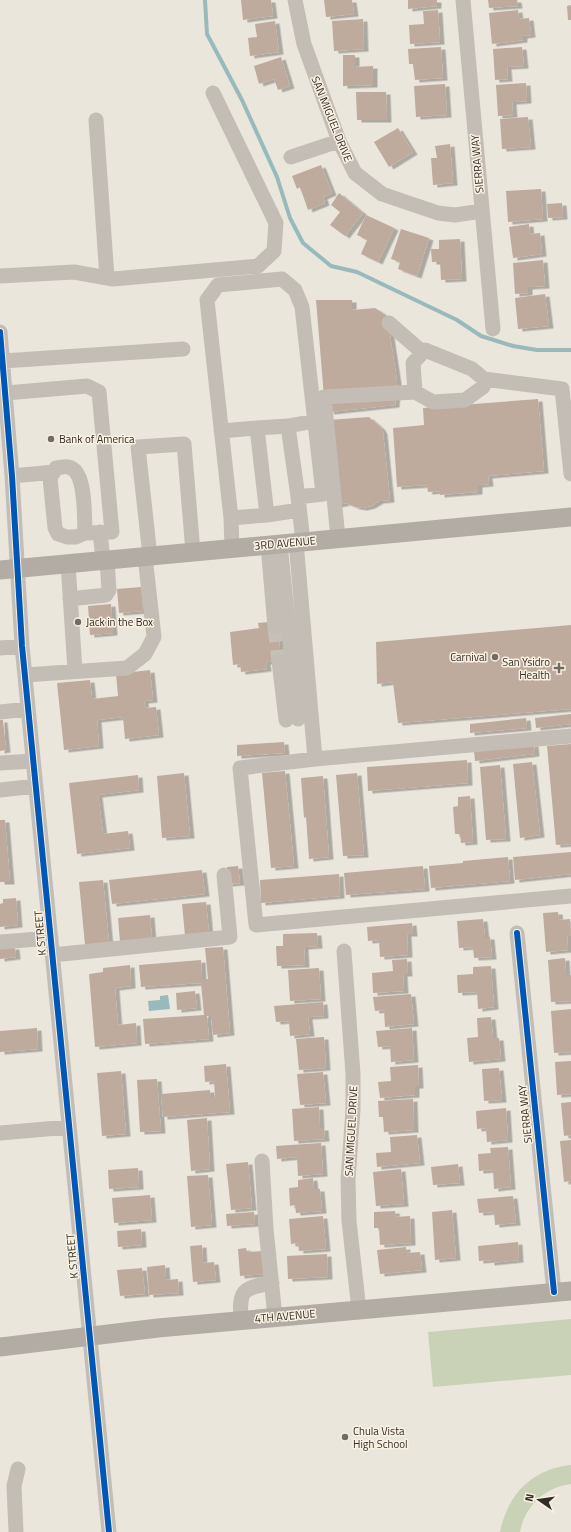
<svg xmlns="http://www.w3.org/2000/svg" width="571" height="1532" font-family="'Titillium Web',sans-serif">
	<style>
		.green { fill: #c9d1b6 }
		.water { fill: #98babc }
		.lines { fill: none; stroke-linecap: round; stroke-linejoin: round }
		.stream { stroke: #98babc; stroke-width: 4 }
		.building { fill: #bfab9d; filter: url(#shadow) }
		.minor-tunnel { stroke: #c6c1b7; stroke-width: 15; stroke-dasharray: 15 8; stroke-linecap: butt }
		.minor { stroke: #c4bdb6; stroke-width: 15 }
		.major { stroke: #b2aca5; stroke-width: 19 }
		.cycleway-casing { stroke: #f9f1e2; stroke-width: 8 }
		.cycleway { stroke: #0057b8; stroke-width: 6 }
		.poi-dot { fill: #736c65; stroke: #f9f1e2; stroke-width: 1.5 }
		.labels { text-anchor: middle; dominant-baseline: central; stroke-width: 3; stroke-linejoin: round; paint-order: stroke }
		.street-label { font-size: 11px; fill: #332b25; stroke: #f9f1e2 }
		.poi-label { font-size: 11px; fill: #332b25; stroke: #f9f1e2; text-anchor: start }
	</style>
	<defs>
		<filter id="shadow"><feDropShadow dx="4.5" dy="2.5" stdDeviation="0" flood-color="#0004"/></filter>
	</defs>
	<rect width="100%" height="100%" fill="#ebe6dc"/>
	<path class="green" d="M571,1319V1375L433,1387L428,1332Z
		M571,1465V1484C545,1487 525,1506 520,1532H500C508,1494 532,1469 571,1465Z"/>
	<path class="water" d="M168,995L170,1009L149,1011L148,1001L160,1000V996Z"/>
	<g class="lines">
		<path class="stream" d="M205,0L207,34L242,100L277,177L290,218L303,243L331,266L357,272L457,320L481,336L513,346L537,350H571"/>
	</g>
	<path class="building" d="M241,0H271L273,16L243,20Z
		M324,0H352L354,14L326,17Z
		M408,0H437V6L408,9Z
		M488,0H517L518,6L489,8Z
		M571,5V20H568L567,6Z
		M438,10L440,42L410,44L409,25L424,24L423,11Z
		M518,10L519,19L529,18L531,35L523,36V40L492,44L489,13Z
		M363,19L364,49L334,51L332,21Z
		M275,21L279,52L250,56L248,38L257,37L255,24Z
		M441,47L443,78L415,80L413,64H409L408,49Z
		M522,47L524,66L507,67L508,79L495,80L493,49Z
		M343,55H355V67L373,66V85L343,86Z
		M281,57L290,86L278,90L274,79L259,84L254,66Z
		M526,83L527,101L512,102L513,115L498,116L496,85Z
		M445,84L447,115L416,117L414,86Z
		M356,92H386L387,120H357Z
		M528,117L531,147L502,149L500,119Z
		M398,128L413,152L389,167L374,142Z
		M450,144L453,183L433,185L431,158H437L435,146Z
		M321,165L332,193L323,197L325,203L308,210L300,187L297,189L292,176Z
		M541,189L543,219L508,222L506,191Z
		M339,193L363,213L345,236L330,225L340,212L331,205Z
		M562,203L563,217L548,218L547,204Z
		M366,215L394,228L378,262L361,254L367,240L357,235Z
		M529,224L530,234L540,233L542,254L513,258L509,227Z
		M401,229L429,238L417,276L398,269L400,262L391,259Z
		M460,239L462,279L441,280L440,262H432L431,249H439V240Z
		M543,260L545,286L528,287V293L515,294L513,263Z
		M545,294L549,326L518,329L515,298Z
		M316,300H352V310L375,308L387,316L397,381L395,405L330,412L324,397Z
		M538,399L544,471L488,476L489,484L478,485V492L440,495V491L428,492L427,485L397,487L393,428L424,425L423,408Z
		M369,417L381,428L383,432L390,500L379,501L371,506L363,508L356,507L346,503L337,505L329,420Z
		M141,587L143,611L119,613L117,589Z
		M111,604L113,633L90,635L88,606Z
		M268,622L278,627L281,661L266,662L267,669L241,672L240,664L233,665L230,632L259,628L258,623Z
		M571,625V709L398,723L393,682L377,684L376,642Z
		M150,670L153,700L144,701L145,708L156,707L159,735L125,739L123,717L97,720L99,746L64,750L57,683L90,680L92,699L118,696L116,674Z
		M571,714V724L536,728L535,718Z
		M526,718L527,728L470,733V724Z
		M0,720H3L6,750L0,751Z
		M284,742L285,753L237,756V745Z
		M534,744L535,754L475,761L474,751Z
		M571,744V844L556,845L547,746Z
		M467,760L468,783L368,791L367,767Z
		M532,762L540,835L520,838L513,764Z
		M500,765L506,839L486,840L480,767Z
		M285,771L294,866L271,868L262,773Z
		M184,773L190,836L162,838L157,776Z
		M357,773L364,855L343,856L336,775Z
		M138,775L139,790L98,795L103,834L128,831L130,848L77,854L69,783Z
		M323,776L329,857L309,859L306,817L304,818L301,778Z
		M470,796L473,842L461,843L460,834H455L453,807L458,806V797Z
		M0,820H5L10,882H0Z
		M571,852V874L515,880L513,857Z
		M508,857L510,881L431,888L429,866L463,863V861Z
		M238,866L240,883L228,884L227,867Z
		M423,866L425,889L346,895L344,873Z
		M202,870L205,894L112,904L109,880Z
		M339,874L340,896L261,903L260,880Z
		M103,880L109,943L85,945L79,882Z
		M16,898L18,925L0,927V904L3,903V899Z
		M206,902L209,934L185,936L182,904Z
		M558,912L559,920L570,919L571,936H567L568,950L546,952L543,913Z
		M150,915L152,939L120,942L118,918Z
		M483,919L485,937H490L492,957L474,958L473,947L459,948L457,921Z
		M412,923L413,934H407L408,955L380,957L379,940L368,941L367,927Z
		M317,933L318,946L304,947L305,965L277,966L276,946H283V934Z
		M15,947L16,957L0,959V948Z
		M223,947L230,1033L213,1035L211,1016H207L209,1039L145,1044L143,1019L204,1015L201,983L141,987L139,965L201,960L202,979H208L205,948Z
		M565,958L566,975H571V1001L551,1002L548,960Z
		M407,959L408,974H403L404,991L373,993L372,973L393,971L392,960Z
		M130,965L131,986L115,988L118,1025L136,1023L137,1043L95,1047L89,974L103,972V968Z
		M491,966L494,1007L478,1009L477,992L458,993L457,975L473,974V967Z
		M319,968L321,999L290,1001L288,970Z
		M195,991L197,1008L177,1010L176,993Z
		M411,994L414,1024L385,1027L384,1010L375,1011L373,997Z
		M323,1002L324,1016L308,1017L310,1034L290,1036L289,1021L276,1022L274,1006Z
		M571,1009V1052L554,1053L551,1011Z
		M491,1017L493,1038H499L501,1059L469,1062L467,1038L478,1037L477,1018Z
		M37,1028L38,1049L0,1052V1031Z
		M412,1028L414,1060L391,1062L390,1046L378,1047L376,1031Z
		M324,1037L326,1068L299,1070L296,1039Z
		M571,1061V1094L557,1095L555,1062Z
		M226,1064L230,1112L163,1117L161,1094L210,1090L211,1097H215L214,1081L205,1082L204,1066Z
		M418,1065L419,1086H415V1095L380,1098L378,1082L391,1081L390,1067Z
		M499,1068L502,1100L484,1101L482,1069Z
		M121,1071L126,1134L102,1136L97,1073Z
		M323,1072L326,1103L300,1105L297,1074Z
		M157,1079L161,1131L140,1132L137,1080Z
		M413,1099L414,1130L384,1132L383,1117H379L378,1101Z
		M571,1102V1135L564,1136L561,1103Z
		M319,1107L320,1128H324L325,1139L294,1141L292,1109Z
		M506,1108L508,1140L487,1142L486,1128L477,1129L476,1111Z
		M207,1118L210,1169L191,1171L187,1120Z
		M417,1135L420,1163L377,1167L376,1153L391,1152L390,1137Z
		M571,1140V1181L564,1182L560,1141Z
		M321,1143L323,1174L298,1176L297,1157L277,1159L276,1146Z
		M508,1147L511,1187L494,1189L493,1170L479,1171L478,1154L491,1153L490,1148Z
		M248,1162L252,1208L231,1210L226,1164Z
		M458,1164L460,1183L433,1185L431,1167Z
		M138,1168L139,1187L109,1189L108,1170Z
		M401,1169L404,1204L376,1206L373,1172Z
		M208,1175L212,1225L191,1227L187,1176Z
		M313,1178L314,1189H320L322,1211L296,1213L295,1205L290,1206L289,1188L298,1187V1180Z
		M150,1195L152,1220L114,1223L112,1198Z
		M513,1196L516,1223L495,1225L494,1212L479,1213L477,1199Z
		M452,1210L456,1258L435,1260L432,1212Z
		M395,1211L396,1217L410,1216L411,1243L380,1245L379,1228H374V1212Z
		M254,1212L255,1224L227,1226L226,1214Z
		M323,1216L326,1249L299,1251L298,1243L291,1244L289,1219Z
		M141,1229L142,1245L118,1247L117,1231Z
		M518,1242L519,1260L490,1263V1260L479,1261L478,1246Z
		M202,1245L203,1263L214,1262L216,1280L193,1282L190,1246Z
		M406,1247V1253L420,1252L422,1270L380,1274L377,1250Z
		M246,1248L247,1252L264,1251L266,1274L240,1276L238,1249Z
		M327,1254L328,1277L288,1279L287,1256Z
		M165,1265L166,1280L178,1279L179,1293L149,1295L147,1267Z
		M142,1268L145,1294L120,1296L117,1270Z"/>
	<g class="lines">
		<path class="minor-tunnel" d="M275,627L279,661"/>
		<path class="minor" d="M295,0L304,44L339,141L355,173L382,194L438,213L455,215L482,211
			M463,0L493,329
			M96,120L107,278
			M291,157L339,141
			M0,276L74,272L113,279L258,266L274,251L276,223L213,93
			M389,323L422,352
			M0,332L12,476L22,646L109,1532
			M3,361L183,349
			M484,379L483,387L465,400L433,402L415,392L413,363L425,350L472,369L484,379L562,389L571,474
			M6,393L87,386L99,392L112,532L85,533L76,537H67L58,534L55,528L50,478L56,468C59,468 65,466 68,467C87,470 84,518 85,533
			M288,426L315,421
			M257,428L288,426L298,497L303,542
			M221,431L257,428L267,515L299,510
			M12,476L54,472
			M267,515L231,518L207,300L218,285L282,279L295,290L302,307L323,494L298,497
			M231,518L232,548
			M100,532L103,560
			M338,538L324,397L415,392
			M296,542L315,759
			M280,544L298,719
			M268,545L275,627
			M150,556L138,447L184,444L193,552
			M68,563L75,671
			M70,599L106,595L109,590L107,560
			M0,648L22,646
			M279,661L286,720
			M25,675L127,668L145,654L154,637L145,556
			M0,712L28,709
			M571,736L315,759L240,768L256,925L571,896
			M0,763L33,761
			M0,790L36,786
			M517,933L554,1292
			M0,942L51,938
			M344,951L353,1074V1109L348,1180L349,1221L359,1310
			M52,955L230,937L224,875
			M0,1133L69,1127
			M262,1161L266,1229L275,1317
			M241,1320C239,1290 242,1288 272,1283
			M16,1532L14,1486L18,1469"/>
		<path class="major" d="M0,570L571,517
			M0,1347L158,1328L571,1291"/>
		<defs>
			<path id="cycleway" d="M0,332L12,476L22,646L109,1532
				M517,933L554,1292"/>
		</defs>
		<use href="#cycleway" class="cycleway-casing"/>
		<use href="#cycleway" class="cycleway"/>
	</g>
	<g class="poi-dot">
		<circle cx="51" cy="439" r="4"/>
		<circle cx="78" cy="622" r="4"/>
		<circle cx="495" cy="657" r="4"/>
		<path d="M557 662h4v4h4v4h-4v4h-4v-4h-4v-4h4z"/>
		<circle cx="345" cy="1437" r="4"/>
	</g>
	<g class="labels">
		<g class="street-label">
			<text transform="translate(332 119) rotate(68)">SAN MIGUEL DRIVE</text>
			<text transform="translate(477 164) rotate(-95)">SIERRA WAY</text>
			<text transform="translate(285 543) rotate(-5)">3RD AVENUE</text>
			<text transform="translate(40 933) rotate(-95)">K STREET</text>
			<text transform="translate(525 1114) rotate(-96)">SIERRA WAY</text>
			<text transform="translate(351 1131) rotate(-87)">SAN MIGUEL DRIVE</text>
			<text transform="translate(72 1256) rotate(-95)">K STREET</text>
			<text transform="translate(285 1316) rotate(-5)">4TH AVENUE</text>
		</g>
		<g class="poi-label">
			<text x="59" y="439">Bank of America</text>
			<text x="86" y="622">Jack in the Box</text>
			<text x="487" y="657" text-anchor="end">Carnival</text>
			<text x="550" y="662" text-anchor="end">San Ysidro<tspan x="550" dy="13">Health</tspan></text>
			<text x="353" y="1431">Chula Vista<tspan x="353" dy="13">High School</tspan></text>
		</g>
	</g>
	<g transform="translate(539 1500) rotate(283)" stroke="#f9f1e2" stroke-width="3" paint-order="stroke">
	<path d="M0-3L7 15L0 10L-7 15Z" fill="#332b25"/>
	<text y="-6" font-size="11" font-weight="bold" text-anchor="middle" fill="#332b25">N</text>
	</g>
</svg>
